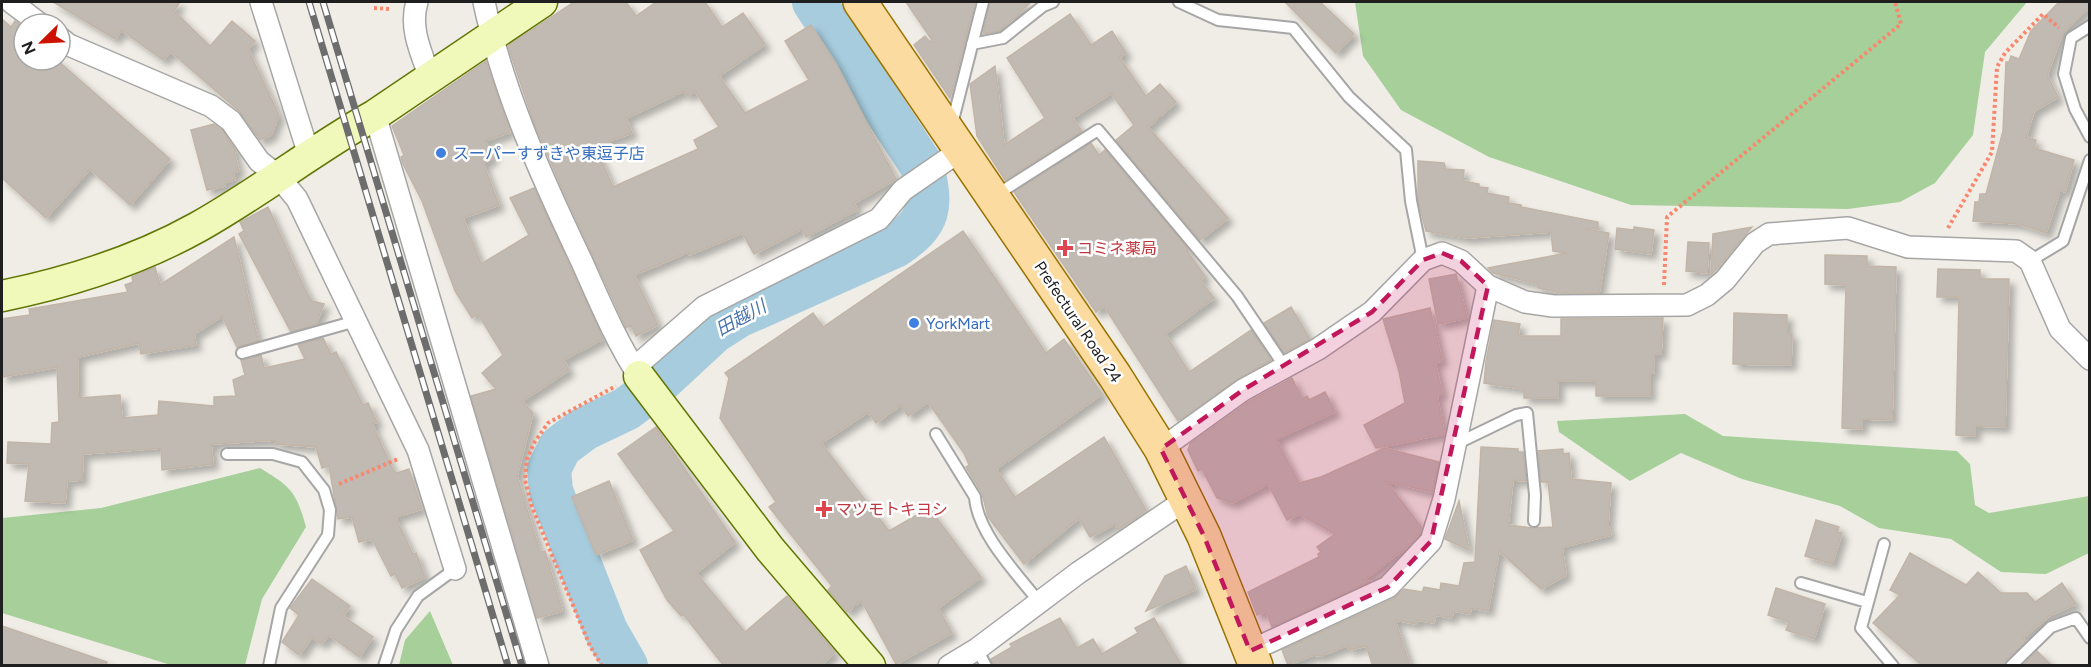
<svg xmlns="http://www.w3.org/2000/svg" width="2091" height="667" font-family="Figtree,'Noto Sans JP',sans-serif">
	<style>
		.forest { fill: #a6cf9a }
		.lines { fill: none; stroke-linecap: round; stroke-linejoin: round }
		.river { stroke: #a6ccdd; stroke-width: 44 }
		.building { fill: #c1bab2; stroke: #c2b5a8; stroke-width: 1.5; fill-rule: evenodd; filter: url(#shadow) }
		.lane-casing { stroke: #a6a6a6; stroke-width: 14 }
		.street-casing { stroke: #a6a6a6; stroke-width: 24 }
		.secondary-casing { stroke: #617705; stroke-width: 33 }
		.primary-casing { stroke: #9a7301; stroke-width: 36 }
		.path { stroke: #f9876d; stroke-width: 4; stroke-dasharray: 3 3; stroke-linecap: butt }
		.lane { stroke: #fff; stroke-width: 10 }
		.street { stroke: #fff; stroke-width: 21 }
		.secondary { stroke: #f1f9ba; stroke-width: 30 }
		.primary { stroke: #fbdb9f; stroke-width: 33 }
		.rail-casing { stroke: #6d6d6d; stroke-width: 7 }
		.rail { stroke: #fff; stroke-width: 4.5; stroke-dasharray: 14; stroke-linecap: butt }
		.marked { fill: #c2185b; fill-opacity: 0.2; stroke: #c2185b; stroke-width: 4.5; stroke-dasharray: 12 8; stroke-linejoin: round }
		.shop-dot { fill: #3f7fe0; stroke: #fff; stroke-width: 2 }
		.health-dot { fill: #e0444e; stroke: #fff; stroke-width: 2 }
		.labels { text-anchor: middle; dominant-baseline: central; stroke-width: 5; stroke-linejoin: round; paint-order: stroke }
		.shop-label { font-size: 16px; fill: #366cbe; stroke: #fff; text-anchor: start }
		.health-label { font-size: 16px; fill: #be3a42; stroke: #fff; text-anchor: start }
		.street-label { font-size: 16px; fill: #1f1f1f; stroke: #fff }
		.water-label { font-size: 18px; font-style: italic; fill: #4b75af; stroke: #fff }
	</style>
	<defs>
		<filter id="shadow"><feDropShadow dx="5.5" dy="5.5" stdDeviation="3" flood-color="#0004"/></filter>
	</defs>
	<rect width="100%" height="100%" fill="#f0ede6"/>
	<path class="forest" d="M1355,2H2027L1985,52L1973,135L1935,183L1900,202L1848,209L1631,205L1489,157L1401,110L1363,56Z
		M1685,414L1723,436L1957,451L1970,464L1975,505L1989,513L2089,496V553L2046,574L2001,572L1951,539L1879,528L1840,506L1742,479L1681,453L1630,481L1559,432L1557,421Z
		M260,468C291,487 296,491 306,527L262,599L245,665H171L2,613V518L101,508Z
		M430,611L453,665H399L405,640Z"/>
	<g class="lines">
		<path class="river" d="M626,666L606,631L551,491L549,469L560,447L584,429L626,409L646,394L713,332L738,316L895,246C931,222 932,207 922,166L814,2"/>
	</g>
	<path class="building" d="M53,2H180L174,11L210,46L232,21L255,41L248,49L279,115L271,135L260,140L239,111L171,52L163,60L121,30L115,39Z
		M574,2H626L636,16L656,2H705L722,27L743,13L765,44L719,76L745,113L809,80L785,41L811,25L836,64L896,179L854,203L857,210L806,237L802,229L754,254L742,233L689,255L688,252L634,275L658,325L636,336L631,325L626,328L564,193L534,123L508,46ZM684,91L687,96L695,91L719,127L694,140L698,149L613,187L597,151L611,146L609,141L632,133L626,118Z
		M906,2H975L950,98L914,45L925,36L930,42L932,40Z
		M990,2H1031L1000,31L983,34Z
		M1285,2H1320L1354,34L1336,53Z
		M2059,2H2090V6L2062,34L2047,75L2058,97L2034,111L2026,137L2036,140L2034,148L2074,160L2065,192L2060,190L2046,233L2019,224L1973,221L1975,202H1979L1980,194H1986L2003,131L2006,62H2009L2011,56L2019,59L2031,31Z
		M1070,14L1091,45L1112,31L1126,53L1119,57L1146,96L1160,84L1176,102L1148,127L1228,218L1200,240L1116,140L1134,125L1111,93L1072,118L1082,131L1005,180L977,136L970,84L995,66L1004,145L1045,118L1007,58Z
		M2,19L11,27L15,21L24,28V60H57L170,159L130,205L90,169L46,218L2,178Z
		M486,61L510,132L485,141L493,158L483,163L499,205L463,218L481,264L529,235L510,198L534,188L603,339L563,360L569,370L522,401L533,413L517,476L540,552L545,551L562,611L537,618L471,396L496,389L482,373L503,355L478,314L472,318L455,291L422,201L403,164L401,157L404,155L392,126Z
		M214,124L222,130L236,151L234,152L239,171L233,173L235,180L225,182V186L207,190L191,130Z
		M1091,143L1099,155L1105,150L1189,250L1187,251L1205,276L1200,280L1214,298L1165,334L1189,372L1251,330L1271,360L1236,380L1178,421L1104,306L1096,312L1014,192Z
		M1418,161L1444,163L1446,169L1464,170L1463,181L1479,184V187L1488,188L1487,193L1509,197L1508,203L1521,205V207L1598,222V228L1586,229L1609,233L1599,293H1561L1538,288V284L1493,273L1488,268L1567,253L1553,251L1551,232L1467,238L1426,231L1418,200Z
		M268,207L304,287L312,301L324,304L316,324L291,332L239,234L244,231L240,222Z
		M1634,227L1654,230L1651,254L1615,249L1617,228L1634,230Z
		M1752,227L1712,274L1711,275L1713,234Z
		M963,231L1046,353L1064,339L1102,394L996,469L1015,497L1104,437L1146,510L1118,530L1115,524L1090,537L1079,518L1024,564L988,517L982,493L966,467L969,465L964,453L928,402L908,416L901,405L876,423L868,412L821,443L889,531L929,508L981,577L938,608L952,633L896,664L861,600L847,612L828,590L832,586L769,507L776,502L720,418L729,378L725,373L813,313L823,327Z
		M234,237L258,341L237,347L222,316L194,334L196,345L141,354L139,343L78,357V398L120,395L122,418L158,415L159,401L214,406V397L236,396L233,380L245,375L241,360L261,355L264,368L305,359L298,345L323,338L331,354L336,352L363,405L368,403L377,422L372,424L393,470L397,473L409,469L422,509L395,517L413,554L416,553L425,577L402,588L395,574L391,576L372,539L359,542L352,517L338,519L329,466L322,468L316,447L276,444V440L211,444L213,464L162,470L161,448L83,454L82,480L67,481L65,503L25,501L29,464L7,463L8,442L51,444L52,423L59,422L57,367L2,377V319L30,315L29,309L128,292L125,285L133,282L132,277L155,267L160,285Z
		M1688,242L1709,243L1707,273L1686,271Z
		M1825,255L1867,256V266L1896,267L1892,420L1862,419V429L1842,428L1846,285L1825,284Z
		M1938,269L1980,270V279H2009L2005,427L1975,426V436L1956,435L1959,297H1937Z
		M1456,274L1467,318L1438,324L1429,279Z
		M1291,307L1310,339L1284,353L1264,323Z
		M1430,308L1442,361L1435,362L1442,394L1437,395L1444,434L1376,448L1364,425L1405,403L1399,371L1383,319Z
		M1734,313L1787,315V334H1792L1791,365L1733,364Z
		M1663,318L1661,354H1654V373H1650V396H1596V381H1558V398H1524V389L1484,383L1486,361L1494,320L1520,324L1518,336H1561V319Z
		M1292,378L1302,399L1307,396L1309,400L1325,392L1335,412L1276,439L1299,483L1321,477L1385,448L1439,462L1432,492L1386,481L1422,528L1412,543L1364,580L1370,581L1272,627L1266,611L1257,615L1248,592L1319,557L1318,554L1321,552L1317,547L1335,534L1299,514L1287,520L1268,484L1232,503L1217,498L1202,469L1198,471L1188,450L1190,444L1250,401Z
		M656,427L735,542L696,573L745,632L787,596L835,652L820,666H724L683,614L681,616L667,600L640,550L674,531L618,454Z
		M1481,447L1518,449V452H1523L1526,481L1513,480L1508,525L1533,528L1553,527L1548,482H1541L1538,451L1563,449V454L1569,453L1571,479L1611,483L1608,525L1611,535L1562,547L1566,575L1541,589L1499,551L1488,611L1471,608L1470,614L1453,611L1452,618L1436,615L1434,623L1417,620V624L1395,620L1410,666H1373L1366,646L1349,650L1348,645L1321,656L1313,655L1288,665L1282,650L1393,599L1404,589L1422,592L1424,587L1440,590L1441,583L1459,586L1464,563L1475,562Z
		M609,481L633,540L596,555L572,497Z
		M1459,501L1469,550L1445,539Z
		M1816,520L1839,527L1837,532L1842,533L1832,564L1805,556Z
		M1910,553L1966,585L1978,572L2001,593H2027L2035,602L2062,583L2076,604L2049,616L2023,638L2026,641L2004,666H1923L1873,623L1900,595L1890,590Z
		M1186,566L1196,589L1146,611L1165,576Z
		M312,579L350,606L343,616L373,637L359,657L329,635L321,644L312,637L299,655L282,642L299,615L290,608Z
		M1776,588L1825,604L1814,639L1786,630L1789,622L1768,615Z
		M1060,618L1077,648L1093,639L1102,654L1138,633L1135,628L1154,618L1182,666H993L991,659L1012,647L1010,644Z
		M2,626L107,662L106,666H2Z
		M2037,651L2052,666H2022Z"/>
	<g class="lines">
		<defs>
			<path id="lane" d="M1179,2L1218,20L1293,28L1349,97L1406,150L1411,201L1423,260
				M2090,26L2071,38L2064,74L2075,109L2090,137
				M972,44L1003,38L1043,6L1053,2
				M952,124L983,2
				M996,195L1098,130L1237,296L1285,367
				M2030,261L2063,241L2090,160
				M242,353L356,321
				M936,434L975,497C977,533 1018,575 1040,603
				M1456,444L1516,415L1527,413L1535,495L1534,521
				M227,454H273L302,462L324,490L330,510L328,535L281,608L269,666
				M1884,544L1861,628L1893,666
				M1801,583L1867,602
				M977,649L986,666
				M384,666L396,630L418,596L455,569
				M2011,666L2051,627L2076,618L2090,638"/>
			<path id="street" d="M11,2L40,24
				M261,2L309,155
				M417,2C409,27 421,53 430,77
				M484,2C503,92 542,178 582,262C599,300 616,341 639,376
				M60,38L69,45L211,106L231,121L259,161L278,176L297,199L418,450L455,569
				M375,115L538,666
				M634,368L704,307L879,219L903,190L961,150
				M1161,449L1243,390L1318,349L1372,312L1423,260L1442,253L1461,261L1488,286
				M1250,651L1388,587L1431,541L1444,499L1488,286L1525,302L1553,306L1687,305L1707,295L1725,280L1755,243L1769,234L1848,228L1908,247L2016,251L2030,261L2060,329L2090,359
				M949,666L977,649L1078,573L1187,499"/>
			<path id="secondary" d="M2,296C70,282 137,261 198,227C259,193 314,149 375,115L542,2
				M639,376L770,549L870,666"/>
			<path id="primary" d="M860,2L1115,376L1161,449L1204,536L1256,666"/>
		</defs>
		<use href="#lane" class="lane-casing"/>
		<use href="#street" class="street-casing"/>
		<use href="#secondary" class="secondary-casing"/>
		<use href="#primary" class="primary-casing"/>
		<path class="path" d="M374,8L390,9
			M1948,228L1992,152L1997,67L2005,53L2043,14L2059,28
			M1664,285L1667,217L1901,24L1895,2
			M339,484L398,459
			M602,666L590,646L532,507L525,480L527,459L534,443L548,423L616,386"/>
		<use href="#lane" class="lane"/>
		<use href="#street" class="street"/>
		<use href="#secondary" class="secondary"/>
		<use href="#primary" class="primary"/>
		<defs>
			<path id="rail" d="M309,2L508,666
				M323,2L522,666"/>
		</defs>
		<use href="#rail" class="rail-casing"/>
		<use href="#rail" class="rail"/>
	</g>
	<path class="marked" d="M1442,253L1461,261L1488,286L1431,541L1388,587L1250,651L1204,536L1161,449L1243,390L1372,312L1423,260Z"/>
	<g class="shop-dot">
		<circle cx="441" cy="153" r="6"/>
		<circle cx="914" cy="323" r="6"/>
	</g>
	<g class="health-dot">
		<path d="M1062 239h6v6h6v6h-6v6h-6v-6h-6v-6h6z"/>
		<path d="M821 500h6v6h6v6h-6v6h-6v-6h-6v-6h6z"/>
	</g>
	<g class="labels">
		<g class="shop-label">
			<text x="453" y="153">スーパーすずきや東逗子店</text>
			<text x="926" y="323">YorkMart</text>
		</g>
		<g class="health-label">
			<text x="1077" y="248">コミネ薬局</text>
			<text x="836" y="509">マツモトキヨシ</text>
		</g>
		<g class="street-label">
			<text transform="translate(1078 322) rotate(56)">Prefectural Road 24</text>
		</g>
		<g class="water-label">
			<text transform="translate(741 318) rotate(-29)">田越川</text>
		</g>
	</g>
	<rect width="2091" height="667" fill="none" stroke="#1f1f1f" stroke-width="6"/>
	<g transform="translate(42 42) rotate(246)"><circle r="28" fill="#ffffff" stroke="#a5a5a5" stroke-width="1.5"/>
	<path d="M0-4.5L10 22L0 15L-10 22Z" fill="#cd1201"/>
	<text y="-9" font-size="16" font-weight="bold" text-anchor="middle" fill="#1f1f1f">N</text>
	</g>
</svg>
